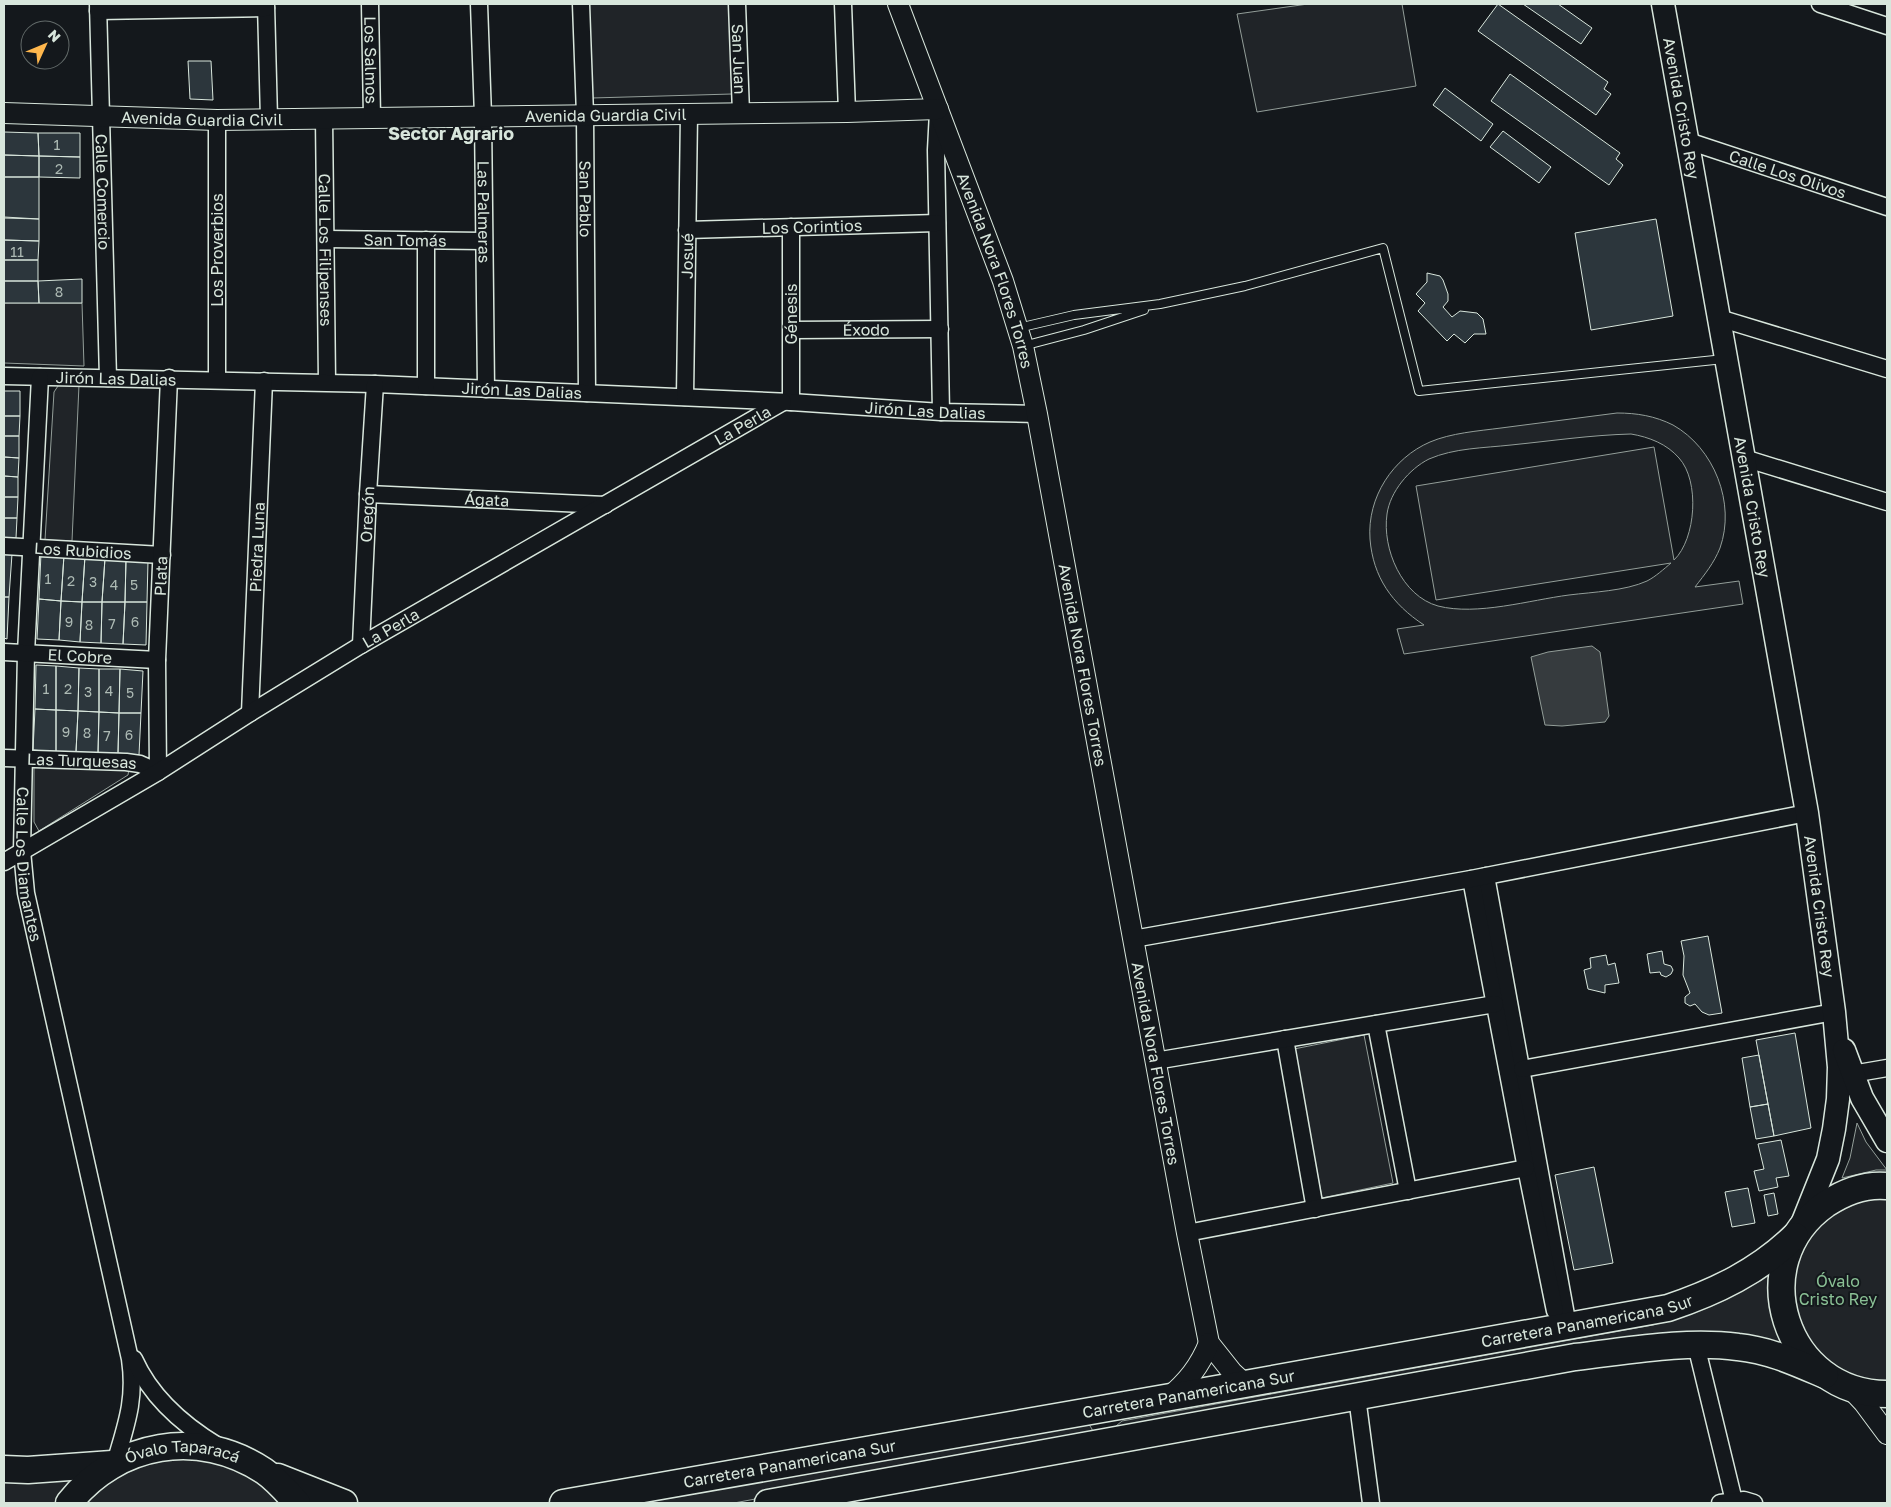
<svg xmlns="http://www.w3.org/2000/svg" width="1891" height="1507" font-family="'Golos Text',sans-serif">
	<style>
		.green { fill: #202428; stroke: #939e99; fill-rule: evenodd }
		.water { fill: #363b3e; stroke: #939e99 }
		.building { fill: #2c363c; stroke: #d8e6dc }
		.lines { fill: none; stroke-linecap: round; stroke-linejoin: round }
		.service-casing { stroke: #d8e6dc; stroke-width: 10 }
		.minor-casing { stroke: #d8e6dc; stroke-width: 19 }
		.tertiary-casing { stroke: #d8e6dc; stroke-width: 22 }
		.secondary-casing { stroke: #d8e6dc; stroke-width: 25 }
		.trunk-casing { stroke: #d8e6dc; stroke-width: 29 }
		.service { stroke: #14181c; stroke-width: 8 }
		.minor { stroke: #14181c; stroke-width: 16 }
		.tertiary { stroke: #14181c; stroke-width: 20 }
		.secondary { stroke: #14181c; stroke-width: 22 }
		.trunk { stroke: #14181c; stroke-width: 26 }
		.labels { text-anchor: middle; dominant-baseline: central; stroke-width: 4; stroke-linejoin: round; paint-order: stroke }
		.number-label { font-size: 14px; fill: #adbab4 }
		.street-label { font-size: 16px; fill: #d8e6dc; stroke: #14181c }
		.park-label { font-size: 16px; fill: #8ac095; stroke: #14181c }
		.neighbourhood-label { font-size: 18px; font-weight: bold; fill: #d8e6dc; stroke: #14181c }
	</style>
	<rect width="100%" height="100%" fill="#14181c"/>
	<path class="green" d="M589,4H729L732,94L592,98Z
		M1308,4H1402L1416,86L1257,112L1237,14Z
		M4,303H82L84,366L4,363Z
		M64,382L79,385L72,541L45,540L54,392L58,386Z
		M1617,413C1637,413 1655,416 1673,425C1714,448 1736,503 1720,548C1714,563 1705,574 1695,587L1739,581L1743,604L1404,654L1397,629L1424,625C1392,604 1373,577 1370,539C1367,497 1393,458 1430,442C1451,433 1478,431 1501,428C1540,423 1578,418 1617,413ZM1631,434C1649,437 1667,444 1679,458C1700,481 1696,539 1674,560L1654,447L1416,486L1436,600L1671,563C1664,569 1655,577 1647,581C1625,591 1593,592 1569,595C1530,600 1477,616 1438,606C1402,596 1382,549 1387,514C1390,492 1409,469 1429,459C1454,448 1484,448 1511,445C1551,441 1591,435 1631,434Z
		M34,765L129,769L128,775L39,831L34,822Z
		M1364,1035L1393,1183L1322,1198L1294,1049Z
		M1857,1123L1866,1142L1887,1170H1876L1842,1178L1850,1158Z
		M1887,1194V1386L1865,1385L1816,1357L1790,1307L1796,1252L1832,1209Z
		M1772,1265L1791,1351L1764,1341L1117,1437L1116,1426L1122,1421L1653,1325L1679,1317Z
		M1088,1423L1092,1429V1436L734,1503H633Z
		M174,1458C220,1459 249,1471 281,1503H84L105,1483L150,1462Z
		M88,1476L60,1503H4V1480Z"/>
	<path class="water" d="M1592,646L1600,652L1609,716L1605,722L1562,726L1545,725L1531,657L1548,652Z"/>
	<path class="building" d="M1498,4L1608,82L1604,89L1611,94L1596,115L1478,31Z
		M1523,4H1558L1592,28L1581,44Z
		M188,61H211L213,100L190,99Z
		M1510,74L1620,153L1616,159L1623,165L1609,185L1491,101Z
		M1445,88L1493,124L1481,141L1433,105Z
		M1503,131L1551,167L1539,183L1490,147Z
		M4,132L38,133L39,156L4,155Z
		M38,133H80V157L39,156Z
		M4,155L39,156V177H4Z
		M39,156L80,157V178L39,177Z
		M4,177H39V219L4,217Z
		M4,218L39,219V241L4,240Z
		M1656,219L1673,316L1591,330L1575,233Z
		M4,240L39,241L38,260H4Z
		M4,260H38V281H4Z
		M1427,273L1440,276L1443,280L1448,294V301L1443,307L1452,317L1460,311L1477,313L1483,319L1486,334H1474L1465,343L1454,334L1447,341L1418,311L1425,303L1416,294L1427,282Z
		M82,279V303H39L38,281Z
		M4,281H38L39,303H4Z
		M4,391H20V416H4Z
		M4,416H20L19,436H4Z
		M4,436H19V458L4,457Z
		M4,457L19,458L18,477L4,476Z
		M4,476L18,477V497H4Z
		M4,497H18L17,518H4Z
		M4,518H17L16,538H4Z
		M41,553L64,555L61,601L39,599Z
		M4,554H12L9,597H4Z
		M64,555L85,556L82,602L61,601Z
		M85,556L105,558L102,602H82Z
		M105,558L126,559L125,602H102Z
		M126,559L148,561L147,602H125Z
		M4,597H9L7,639L4,638Z
		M39,599L61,601L59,640L37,639Z
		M61,601L82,602L80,642L59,640Z
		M82,602H102L101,643L80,642Z
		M102,602H125L123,644L101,643Z
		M125,602H147L146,645L123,644Z
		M36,665L56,666V710L35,709Z
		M56,666L79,668L78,711L56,710Z
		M79,668L99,669V712L78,711Z
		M99,669H120L119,713L99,712Z
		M120,669L143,671L141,713H119Z
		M35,709L56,710V752L33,750Z
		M56,710L78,711L76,752H56Z
		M78,711L99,712L98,753L76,752Z
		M99,712L119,713L118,753H98Z
		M119,713H141L139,755L118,753Z
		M1708,936L1722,1013L1709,1015L1702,1012L1695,1004L1690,1006L1685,1003V997L1690,993L1683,975L1684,956L1681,941Z
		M1662,951L1664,964L1671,966L1673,970L1671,974L1666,977L1661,975L1660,972L1650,973L1647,954Z
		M1606,955L1608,965L1615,963L1619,983L1605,985V993L1588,989L1584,970L1591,968L1590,958Z
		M1795,1033L1811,1128L1774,1136L1756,1040Z
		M1759,1055L1768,1104L1750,1107L1742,1058Z
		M1768,1104L1774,1136L1756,1139L1750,1107Z
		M1781,1140L1789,1176L1776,1178L1778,1187L1759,1191L1754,1171L1764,1169L1758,1144Z
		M1594,1167L1613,1263L1574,1270L1555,1175Z
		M1748,1188L1755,1223L1732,1227L1725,1192Z
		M1774,1193L1778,1214L1768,1216L1764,1195Z"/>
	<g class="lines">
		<defs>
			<path id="service" d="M1018,328L1074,315L1160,304L1245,286L1383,248L1419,391L1724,359
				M1023,346L1084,330L1144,310"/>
			<g id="minor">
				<path id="s1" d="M98,4L108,378"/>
				<path d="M266,4L269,119"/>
				<path id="s2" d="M370,4L372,118"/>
				<path id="s3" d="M479,4L483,116L486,389"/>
				<path id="s4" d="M581,4L585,115L587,393"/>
				<path id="s5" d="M737,4L741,113"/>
				<path d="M843,4L847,112"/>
				<path d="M1820,4L1887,26"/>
				<path d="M98,11L266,8"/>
				<path d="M938,112L936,150L941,412"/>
				<path id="s6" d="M324,118L327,382"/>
				<path d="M217,120V379"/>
				<path id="s7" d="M1688,141L1887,207"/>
				<path d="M791,227V402"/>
				<path id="s8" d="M687,230L937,223"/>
				<path id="s9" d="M326,239L483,241"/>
				<path d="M1719,318L1887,369"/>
				<path id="s10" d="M792,330L940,329"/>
				<path id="s11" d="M4,376L375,384L791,402L941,412L1037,414"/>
				<path id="s12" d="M40,377L26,653L22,851L26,893L130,1359C136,1400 126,1425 115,1463"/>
				<path d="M426,386V240"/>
				<path id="s13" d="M685,397L689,114"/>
				<path d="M1744,458L1887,502"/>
				<path id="s14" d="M368,494L605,505"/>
				<path id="s15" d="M4,546L162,555"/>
				<path id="s16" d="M361,645L368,494L375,384"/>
				<path id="s17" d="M4,652L157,660"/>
				<path id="s18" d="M250,713L264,381"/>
				<path id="s19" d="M4,758L126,762L140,764L158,772L157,660L169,378"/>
				<path id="s20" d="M4,862L158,772L250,713L361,645L783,402"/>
				<path d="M1486,876L1568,1326"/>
				<path d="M1471,879L1526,1168L1555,1311"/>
				<path d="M1133,939L1471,879L1807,813"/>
				<path d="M1376,1024L1408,1191"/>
				<path d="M1285,1039L1315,1209"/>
				<path d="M1155,1061L1495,1004"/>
				<path d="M1522,1069L1834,1012"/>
				<path d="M1852,1074L1887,1068"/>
				<path d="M1187,1233L1526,1168"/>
				<path d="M1696,1345L1734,1501"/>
				<path d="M134,1359C151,1397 183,1425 218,1446"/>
				<path d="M1357,1397L1371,1503"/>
				<path d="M1720,1503L1744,1500L1754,1503"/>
			</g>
			<g id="tertiary">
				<path id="s21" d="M898,4L1003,281L1023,346L1037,414L1187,1233L1209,1343L1232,1372L1245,1384"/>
				<path id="s22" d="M4,113L217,120L847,112L938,109"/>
				<path d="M1849,1387L1864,1403L1887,1434"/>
				<path d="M1168,1398C1187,1382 1200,1366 1209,1343"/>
			</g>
			<g id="secondary">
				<path id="s23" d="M1663,4L1807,813L1834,1012L1839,1067L1838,1099L1834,1129L1828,1159L1802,1224"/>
				<path d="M1844,1050L1862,1098L1887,1141"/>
			</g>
			<g id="trunk">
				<path d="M1887,1186C1866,1184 1844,1192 1826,1204C1742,1263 1785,1394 1887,1394"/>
				<path d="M4,1469L28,1470L112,1464"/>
				<path d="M278,1477L344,1503"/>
				<path id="s24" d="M69,1503C117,1442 199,1428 264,1471C277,1480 287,1492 297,1503"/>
				<path id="s25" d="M563,1503L1245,1384L1668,1308C1716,1292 1759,1271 1795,1236"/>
				<path d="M768,1503L1575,1357C1628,1351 1684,1340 1738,1347C1769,1350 1797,1363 1825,1375"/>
			</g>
		</defs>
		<use href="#service" class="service-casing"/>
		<use href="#minor" class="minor-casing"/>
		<use href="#tertiary" class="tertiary-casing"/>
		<use href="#secondary" class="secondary-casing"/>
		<use href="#trunk" class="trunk-casing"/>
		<use href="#service" class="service"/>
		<use href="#minor" class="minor"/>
		<use href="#tertiary" class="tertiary"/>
		<use href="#secondary" class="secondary"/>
		<use href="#trunk" class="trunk"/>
	</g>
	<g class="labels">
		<g class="number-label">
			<text x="57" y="144">1</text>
			<text x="59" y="168">2</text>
			<text x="17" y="251">11</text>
			<text x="59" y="291">8</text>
			<text x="48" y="578">1</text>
			<text x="71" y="580">2</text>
			<text x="93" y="581">3</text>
			<text x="114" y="584">4</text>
			<text x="134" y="584">5</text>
			<text x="69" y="621">9</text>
			<text x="135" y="621">6</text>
			<text x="112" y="623">7</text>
			<text x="89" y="624">8</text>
			<text x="46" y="688">1</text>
			<text x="68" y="688">2</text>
			<text x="109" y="690">4</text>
			<text x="88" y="691">3</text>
			<text x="130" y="692">5</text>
			<text x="66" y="731">9</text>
			<text x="87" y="732">8</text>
			<text x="129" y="734">6</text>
			<text x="107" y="735">7</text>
		</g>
		<g class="street-label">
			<text stroke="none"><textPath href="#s5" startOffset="55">San Juan</textPath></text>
			<text stroke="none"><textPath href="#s2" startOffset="56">Los Salmos</textPath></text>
			<text stroke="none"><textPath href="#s23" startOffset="106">Avenida Cristo Rey</textPath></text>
			<text stroke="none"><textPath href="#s22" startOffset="602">Avenida Guardia Civil</textPath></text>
			<text stroke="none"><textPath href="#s22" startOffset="198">Avenida Guardia Civil</textPath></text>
			<text stroke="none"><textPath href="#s7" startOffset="105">Calle Los Olivos</textPath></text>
			<text stroke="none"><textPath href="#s1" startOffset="188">Calle Comercio</textPath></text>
			<text stroke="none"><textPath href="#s4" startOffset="195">San Pablo</textPath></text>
			<text stroke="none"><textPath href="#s3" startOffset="208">Las Palmeras</textPath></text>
			<text stroke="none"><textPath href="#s8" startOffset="125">Los Corintios</textPath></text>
			<text stroke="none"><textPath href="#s9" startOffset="79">San Tomás</textPath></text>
			<text transform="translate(217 250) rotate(-90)">Los Proverbios</text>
			<text stroke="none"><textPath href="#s6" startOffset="132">Calle Los Filipenses</textPath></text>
			<text stroke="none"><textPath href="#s13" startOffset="141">Josué</textPath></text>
			<text stroke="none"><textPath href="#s21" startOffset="284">Avenida Nora Flores Torres</textPath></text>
			<text transform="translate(791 314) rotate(-90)">Génesis</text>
			<text stroke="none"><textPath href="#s10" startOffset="74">Éxodo</textPath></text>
			<text stroke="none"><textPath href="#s11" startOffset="112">Jirón Las Dalias</textPath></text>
			<text stroke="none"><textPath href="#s11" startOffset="518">Jirón Las Dalias</textPath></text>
			<text stroke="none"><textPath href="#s11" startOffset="922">Jirón Las Dalias</textPath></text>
			<text stroke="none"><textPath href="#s20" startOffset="858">La Perla</textPath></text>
			<text stroke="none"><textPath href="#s14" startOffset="119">Ágata</textPath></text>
			<text stroke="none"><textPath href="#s23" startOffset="511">Avenida Cristo Rey</textPath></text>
			<text stroke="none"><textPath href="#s16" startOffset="131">Oregón</textPath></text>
			<text stroke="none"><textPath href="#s18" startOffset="166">Piedra Luna</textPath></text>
			<text stroke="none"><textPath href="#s15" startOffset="79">Los Rubidios</textPath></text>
			<text stroke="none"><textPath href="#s19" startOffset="352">Plata</textPath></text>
			<text stroke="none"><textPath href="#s20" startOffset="452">La Perla</textPath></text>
			<text stroke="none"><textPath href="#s17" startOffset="76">El Cobre</textPath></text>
			<text stroke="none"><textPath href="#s21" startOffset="689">Avenida Nora Flores Torres</textPath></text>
			<text stroke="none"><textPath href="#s19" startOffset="78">Las Turquesas</textPath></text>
			<text stroke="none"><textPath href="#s12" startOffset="488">Calle Los Diamantes</textPath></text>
			<text stroke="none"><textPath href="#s23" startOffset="916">Avenida Cristo Rey</textPath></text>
			<text stroke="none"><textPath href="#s21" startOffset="1094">Avenida Nora Flores Torres</textPath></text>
			<text stroke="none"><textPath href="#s25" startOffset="1040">Carretera Panamericana Sur</textPath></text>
			<text stroke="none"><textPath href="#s25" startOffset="635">Carretera Panamericana Sur</textPath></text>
			<text stroke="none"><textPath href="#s24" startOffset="131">Óvalo Taparacá</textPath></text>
			<text stroke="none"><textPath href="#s25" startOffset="230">Carretera Panamericana Sur</textPath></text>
		</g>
		<g class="park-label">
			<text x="1838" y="1281">Óvalo<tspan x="1838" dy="18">Cristo Rey</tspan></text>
		</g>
		<g class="neighbourhood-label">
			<text x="451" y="133">Sector Agrario</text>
		</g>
	</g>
	<rect width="1891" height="1507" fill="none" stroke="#d8e6dc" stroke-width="10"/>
	<g transform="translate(45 45) rotate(46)"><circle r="24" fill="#14181c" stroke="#626a69"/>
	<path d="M0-4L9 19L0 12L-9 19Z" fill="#ffb74d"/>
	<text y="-8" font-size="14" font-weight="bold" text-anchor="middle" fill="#d8e6dc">N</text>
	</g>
</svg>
